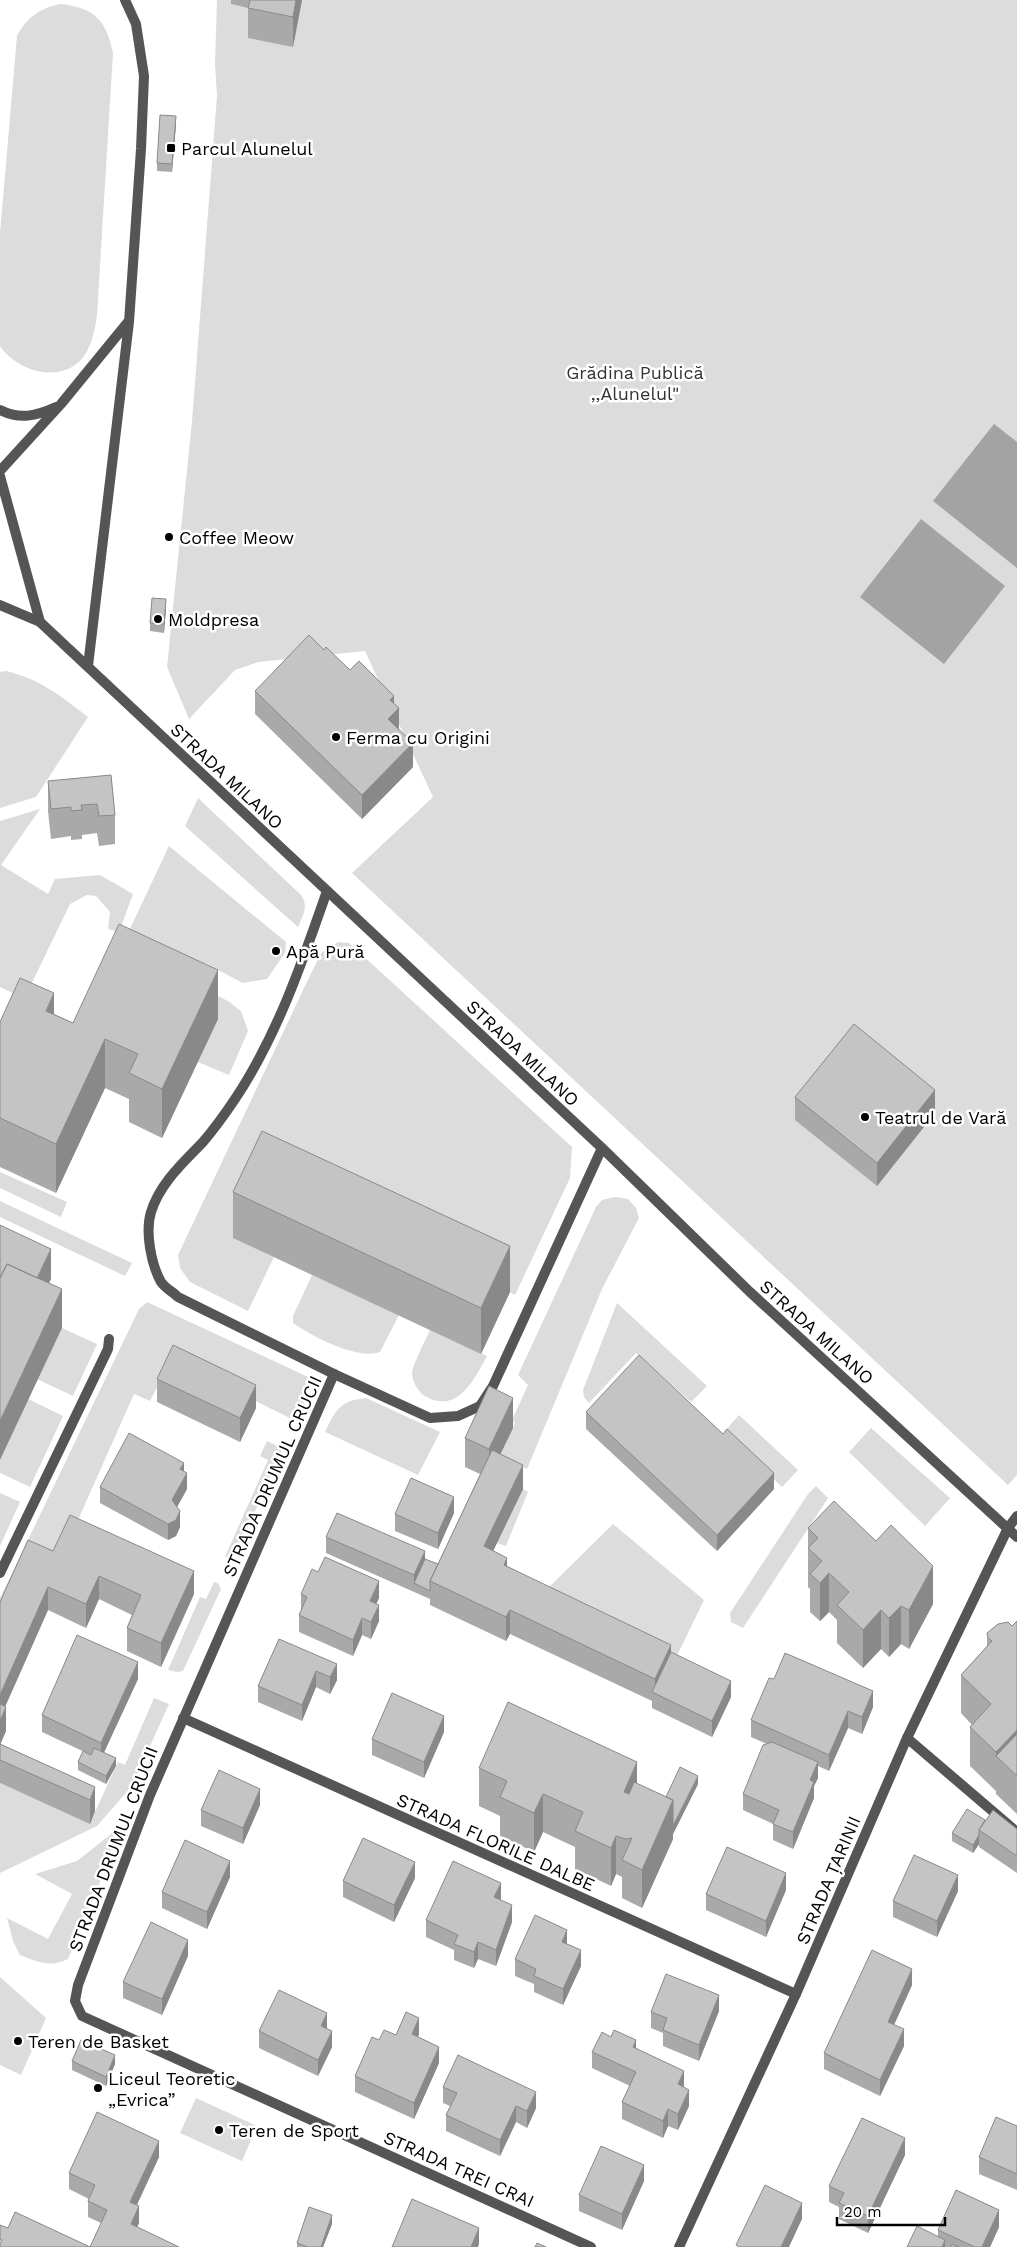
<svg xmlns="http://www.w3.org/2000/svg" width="1017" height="2247" font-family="'Work Sans',sans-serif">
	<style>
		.green { fill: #dcdcdc }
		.water { fill: #a3a3a3 }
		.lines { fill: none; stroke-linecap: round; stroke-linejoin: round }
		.service { stroke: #555; stroke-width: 10 }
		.minor { stroke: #555; stroke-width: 10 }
		.tertiary { stroke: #555; stroke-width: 10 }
		.wall { fill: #a9a9a9 }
		.shaded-wall { fill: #898989 }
		.building { fill: #c4c4c4; stroke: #898989 }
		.poi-dot { fill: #000; stroke: #fff; stroke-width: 2 }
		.labels { text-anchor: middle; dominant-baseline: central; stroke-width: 5; stroke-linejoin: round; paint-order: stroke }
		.poi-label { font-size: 18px; fill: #000; stroke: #fff; text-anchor: start }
		.park-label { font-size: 18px; fill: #333; stroke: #fff }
		.street-label { font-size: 18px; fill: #000; stroke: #fff }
	</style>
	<rect width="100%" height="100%" fill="#fff"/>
	<path class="green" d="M217,0H232L231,4L254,9L293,47L302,0H1017V1475L1008,1485L352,873L433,797L365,651L258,662L235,670L189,719L167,667L192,421L217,96L215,64Z
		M61,4C95,8 106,20 113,53L97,315C95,328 93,341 86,353C66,386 18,373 0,346V233L17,36C27,17 40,8 61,4Z
		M6,671C40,679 61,696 88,717L36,797L0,808V672Z
		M198,798L301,895C309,906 303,916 298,927L185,826Z
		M40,809L1,865L48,894L55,879L100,875L133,894L119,932L108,929L110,912L96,896L87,895L70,904L27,993L19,996L0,987V821Z
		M169,846L286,942L285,953L267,979L243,983L205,963L180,962L127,935Z
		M338,942L349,943L572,1147L570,1178L515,1295L510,1292L233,1237L274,1257L248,1311L190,1282L180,1268L178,1255L306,984L321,953Z
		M135,956L228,1001L241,1011L248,1031L229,1075L198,1062L217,1019Z
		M0,1172L67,1202L61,1217L0,1188Z
		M615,1197L628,1199L636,1208L639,1218L602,1289L527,1469L500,1456L515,1423L512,1420L528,1385L518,1375L596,1207L602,1200Z
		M0,1201L132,1263L125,1276L0,1217Z
		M312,1275L399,1315L380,1352C357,1360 313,1337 293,1323V1316Z
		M147,1302L308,1377C311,1392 304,1409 294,1420L171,1359L150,1401L134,1394L70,1538L0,1626V1598L139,1309Z
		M617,1303L707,1386L691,1402L636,1353L589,1403L584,1397L583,1390Z
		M62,1328L97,1344L73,1396L37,1379Z
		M430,1330L487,1356C474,1380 457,1415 425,1396C418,1392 412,1381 412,1373C413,1364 426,1339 430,1330Z
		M366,1398L440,1432L418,1475L325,1432C336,1410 339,1401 366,1398Z
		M28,1399L63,1416L30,1487L0,1473V1460Z
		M739,1415L798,1470L782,1487L724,1432Z
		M871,1428L950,1498L925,1526L849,1452Z
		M267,1441L283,1449L235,1556L225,1557L268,1460L260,1456Z
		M816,1486L828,1498L743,1628L731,1622L730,1613L808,1494Z
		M523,1489L528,1492L506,1546L497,1543Z
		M0,1493L20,1502L0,1546Z
		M613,1524L704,1600L671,1668L541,1595Z
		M214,1582L218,1583L221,1589L183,1671L177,1672L168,1670L200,1597L206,1599Z
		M154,1698L169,1704L132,1786L97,1826L0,1873V1783L90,1823L118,1762L125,1765Z
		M120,1823L98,1888L68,1959C49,1968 39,1962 20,1955L13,1941L7,1918L48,1939L72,1894L35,1874L77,1861L110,1835Z
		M0,1977L46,2018L21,2075L0,2065Z
		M196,2098L257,2126L242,2161L180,2133Z"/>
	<path class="water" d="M994,424L1017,442V568L933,501Z
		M921,519L1005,586L944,664L860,597Z"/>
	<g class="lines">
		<path class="service" d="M0,410C20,420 36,416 56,407
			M0,471L61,404L128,322
			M0,476L40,622
			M88,666L129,322L141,149L144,76L136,24L125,0
			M327,891C302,963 277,1036 235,1099C225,1114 214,1129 203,1142C183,1163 160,1183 151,1212C145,1232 151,1264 161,1282C165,1288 173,1292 178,1297L334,1374
			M0,1573L108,1349L109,1339
			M907,1738L1017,1832"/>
		<path class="minor" d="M0,605L40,622L602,1148L750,1292L1017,1537
			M183,1718L796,1994
			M591,2247L82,2016L75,2001L78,1985L150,1795L334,1374L430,1418L458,1416L480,1406L493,1386L602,1148"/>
		<path class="tertiary" d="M679,2247L796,1994L907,1738L1008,1528L1017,1516"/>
	</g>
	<path class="wall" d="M231,0H302L293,47L248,38V8L231,4Z
		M176,124L172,172L157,171V163Z
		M166,607L164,633L150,631V623Z
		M324,650L394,704L399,729L413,767L362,819L255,714V691Z
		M111,775L115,815V844L99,846L97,833L82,835V839L71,840V836L51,839L48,811V781Z
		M54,1014L73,1023L218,1019L162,1138L129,1122V1099L105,1088L56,1193L0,1167V1022Z
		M795,1097L935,1113L877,1186L795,1120Z
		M233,1192L510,1292L481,1354L233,1238Z
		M157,1379L256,1408L240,1442L157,1402Z
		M586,1412L774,1489L717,1551L586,1429Z
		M513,1428L500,1455L523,1489L493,1551L507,1566L671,1652L731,1697L712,1737L652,1708V1701L510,1634L506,1641L430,1605V1599L326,1553V1537L425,1559L438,1564L480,1474L465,1467V1438Z
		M184,1471L187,1489L177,1507L180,1527L176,1536L168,1540L100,1503V1487Z
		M454,1513L438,1549L395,1531V1514Z
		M808,1528L933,1604L909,1649L901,1644L889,1657L881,1649L863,1668L837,1643V1620L829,1612L820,1621L810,1612V1589L808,1587Z
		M53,1551L194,1594L161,1667L127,1651V1628L132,1615L99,1599L86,1628L48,1610L5,1707L6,1731L0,1744L95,1787V1811L90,1824L0,1783V1602Z
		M301,1594L379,1598L376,1604L379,1621L371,1639L362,1635L353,1656L299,1632V1615L301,1611Z
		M1017,1621V1814L996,1794V1791L970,1766V1727L972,1725L961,1713V1675L987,1646V1633L1012,1626Z
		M279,1639L337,1680L330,1694L316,1687L302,1721L258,1702V1686Z
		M138,1679L104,1752L116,1766L106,1784L78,1770V1762L91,1755L42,1732V1715Z
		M774,1679L873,1707L862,1734L848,1728L829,1771L818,1766V1778L814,1786V1798L793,1849L773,1840V1824L743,1810V1794L767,1744L751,1737V1720Z
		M444,1732L424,1778L372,1755V1739Z
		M479,1768L637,1784L666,1797L698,1784L673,1834V1839L642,1908L622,1898V1877L616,1874L611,1886L575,1869V1847L543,1832L534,1852L500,1836V1816L479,1806Z
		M260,1805L243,1844L201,1826V1810Z
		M985,1820L1017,1829V1873L979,1847V1844L973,1853L952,1841V1833Z
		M230,1877L207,1929L162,1908V1892Z
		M415,1878L394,1922L343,1897V1881Z
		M786,1890L766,1937L706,1910V1894Z
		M958,1891L937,1937L893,1917V1901Z
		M501,1899L500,1900L512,1922L496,1966L478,1959L474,1968L454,1960V1950L426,1937V1920Z
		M567,1944L581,1966L563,2005L534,1992V1984L515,1976V1959Z
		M188,1956L162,2015L123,1998V1982Z
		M912,1985L894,2025L904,2046L880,2096L824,2069V2053Z
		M719,2011L699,2061L663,2046V2033L651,2028V2012Z
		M327,2028L332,2047L318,2076L259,2048V2031Z
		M419,2034L418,2037L439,2063L414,2119L355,2092V2076L379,2040L396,2035Z
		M636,2048L684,2087L689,2106L678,2130L668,2126L663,2138L622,2119V2102L630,2086L592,2068V2052Z
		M72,2061L115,2064L106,2086L72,2070Z
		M443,2087L536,2108L527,2128L516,2122L500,2156L446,2131V2115L450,2106L443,2103Z
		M1017,2126V2190L979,2174V2157Z
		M905,2155L868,2233L839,2219V2207L829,2202V2186Z
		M159,2157L137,2205L139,2223L137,2227L101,2223L88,2217V2201L89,2199L69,2189V2173Z
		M644,2181L622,2230L579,2211V2195Z
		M332,2224L323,2247H297V2243Z
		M999,2227L990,2247H907L938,2236V2230Z"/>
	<path class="shaded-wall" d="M296,0H302L293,47V17Z
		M176,116V124L172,172V164Z
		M166,599V607L164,633V624Z
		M394,696V713L399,708V732L388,719L390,700Z
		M413,743V767L362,819V795Z
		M218,970V1019L162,1138V1089Z
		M54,993V1042L46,1011Z
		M105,1039V1088L56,1193V1144Z
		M935,1090V1113L877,1186V1163Z
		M510,1246V1292L481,1354V1308Z
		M51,1249V1279L34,1315V1285Z
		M62,1289V1328L0,1460V1421Z
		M256,1385V1408L240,1442V1418Z
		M513,1398V1428L489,1478V1449Z
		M184,1463V1478L187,1473V1489L172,1516V1500L180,1469Z
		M523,1465V1489L484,1570V1546Z
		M774,1473V1489L717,1551V1535Z
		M454,1497V1513L438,1549V1533Z
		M180,1511V1527L176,1536L168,1540V1524Z
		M425,1551V1567L414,1583V1575Z
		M507,1558V1581L504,1565Z
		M933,1566V1604L909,1649V1610Z
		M194,1571V1594L161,1667V1643Z
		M829,1573V1612L820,1621V1583Z
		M99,1576V1599L86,1628V1604Z
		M379,1581V1598L370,1617V1601Z
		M48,1587V1610L0,1718V1695Z
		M379,1605V1621L371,1639V1622Z
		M901,1606V1644L889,1657V1618Z
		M510,1610V1634L506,1641V1617Z
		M881,1610V1649L863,1668V1630Z
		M362,1618V1635L353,1656V1640Z
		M671,1645V1668L655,1693V1679Z
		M138,1662V1679L101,1759V1743Z
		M337,1664V1680L330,1694V1677Z
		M316,1671V1687L302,1721V1705Z
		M731,1681V1697L712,1737V1721Z
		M873,1691V1707L862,1734V1717Z
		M6,1707V1731L0,1745V1721Z
		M848,1711V1728L829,1771V1755Z
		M444,1716V1732L424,1778V1762Z
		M1017,1730V1768L996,1756V1752Z
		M116,1758V1766L106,1784V1776Z
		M637,1762V1800L624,1792Z
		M818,1762V1778L814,1786V1798L793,1849V1832L810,1780Z
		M698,1776V1784L673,1834V1826Z
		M95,1787V1811L90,1824V1800Z
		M260,1789V1805L243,1844V1828Z
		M543,1794V1832L534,1852V1813Z
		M673,1800V1839L642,1908V1870Z
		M979,1835V1844L973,1853V1845Z
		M616,1836V1874L611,1886V1848Z
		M230,1861V1877L207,1929V1912Z
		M415,1862V1878L394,1922V1905Z
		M786,1873V1890L766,1937V1921Z
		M958,1875V1891L937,1937V1921Z
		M501,1883V1899L494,1914V1897Z
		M512,1905V1922L496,1966V1950Z
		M567,1930V1947L562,1942Z
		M188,1940V1956L162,2015V1999Z
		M478,1942V1959L474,1968V1952Z
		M581,1950V1966L563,2005V1989Z
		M912,1969V1985L888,2038V2022Z
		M719,1995V2011L699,2061V2045Z
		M327,2013V2029L321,2026Z
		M419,2018V2034L412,2051V2034Z
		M904,2029V2046L880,2096V2080Z
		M332,2031V2047L318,2076V2060Z
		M636,2040V2057L633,2047Z
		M439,2047V2063L414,2119V2103Z
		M115,2055V2064L106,2086V2077Z
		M684,2071V2087L678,2084Z
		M689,2090V2106L678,2130V2114Z
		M536,2092V2108L527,2128V2111Z
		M516,2106V2122L500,2156V2140Z
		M668,2109V2126L663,2138V2121Z
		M905,2138V2155L868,2233V2216Z
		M159,2141V2157L130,2219V2202Z
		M644,2165V2181L622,2230V2214Z
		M802,2203V2219L789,2247H781Z
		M139,2206V2223L131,2241V2224Z
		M999,2210V2227L990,2247H982Z
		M332,2215V2224L323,2247H321Z
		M479,2228V2244L478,2247H471Z
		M945,2240V2247H942Z"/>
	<path class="building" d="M250,0H296L293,17L248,8Z
		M160,115L176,116L172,164L157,163Z
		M152,598L166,599L164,624L150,623Z
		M309,635L324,650L326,647L350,670L359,661L394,696L390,700L399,708L388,719L413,743L362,795L255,691Z
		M111,775L115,815L99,816L97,804L81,805L82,810L71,811V807L51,809L48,781Z
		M119,924L218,970L162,1089L129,1073L138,1054L105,1039L56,1144L0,1118V1022L20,978L54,993L46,1011L73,1023Z
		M854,1024L935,1090L877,1163L795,1097Z
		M262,1131L510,1246L481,1308L233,1192Z
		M0,1225L51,1249L37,1278L7,1264L0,1278Z
		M7,1264L62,1289L0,1421V1278Z
		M173,1345L256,1385L240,1418L157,1379Z
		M639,1355L723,1434L727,1429L774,1473L717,1535L586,1412Z
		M489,1386L513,1398L489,1449L465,1438Z
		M129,1433L184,1463L180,1469L187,1473L172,1500L180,1511L176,1520L168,1524L100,1487Z
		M492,1450L523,1465L484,1546L507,1558L504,1565L671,1645L655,1679L510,1610L506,1617L430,1581Z
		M411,1478L454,1497L438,1533L395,1514Z
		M834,1501L876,1541L891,1525L933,1566L909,1610L901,1606L889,1618L881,1610L863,1630L837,1605L849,1592L829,1573L820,1583L810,1574L822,1561L808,1548L818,1538L808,1528Z
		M337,1513L425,1551L414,1575L326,1537Z
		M70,1515L194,1571L161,1643L127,1628L141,1595L99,1576L86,1604L48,1587L0,1695V1602L28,1540L53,1551Z
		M325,1557L379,1581L370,1601L379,1605L371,1622L362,1618L353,1640L299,1615L307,1597L301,1594L312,1569L318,1572Z
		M425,1559L438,1564L430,1581V1591L414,1583Z
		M1017,1621V1730L996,1752L970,1727L991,1704L961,1675L992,1641L988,1638L987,1633L998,1624L1008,1622L1012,1626Z
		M77,1635L138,1662L101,1743L42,1715Z
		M279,1639L337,1664L330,1677L316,1671L302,1705L258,1686Z
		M671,1652L731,1681L712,1721L652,1692Z
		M785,1653L873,1691L862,1717L848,1711L829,1755L751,1720L769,1678L774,1679Z
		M392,1693L444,1716L424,1762L372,1739Z
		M508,1702L637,1762L624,1792L629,1794L634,1782L673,1800L642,1870L622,1860L632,1838L625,1839L616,1836L611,1848L575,1831L583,1812L543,1794L534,1813L500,1797L507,1781L479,1768Z
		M0,1704L6,1707L0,1721Z
		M1017,1734V1776L996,1756Z
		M772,1742L818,1762L810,1780L814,1782L793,1832L773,1824L779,1810L743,1794L763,1745Z
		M0,1744L95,1787L90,1800L0,1760Z
		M94,1748L116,1758L106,1776L78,1762L83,1751L91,1755Z
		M680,1767L698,1776L673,1826V1800L666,1797Z
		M219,1770L260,1789L243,1828L201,1810Z
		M967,1809L985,1820L979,1830V1835L973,1845L952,1833Z
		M993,1810L1017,1829V1856L979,1830Z
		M363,1838L415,1862L394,1905L343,1881Z
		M185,1840L230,1861L207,1912L162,1892Z
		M727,1847L786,1873L766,1921L706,1894Z
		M914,1855L958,1875L937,1921L893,1901Z
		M453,1861L501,1883L494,1897L512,1905L496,1950L478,1942L474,1952L454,1944L458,1935L426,1920Z
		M535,1915L567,1930L562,1942L581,1950L563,1989L534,1976L536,1969L515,1959Z
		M151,1922L188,1940L162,1999L123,1982Z
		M872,1950L912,1969L888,2022L904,2029L880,2080L824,2053Z
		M666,1974L719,1995L699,2045L663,2030L667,2018L651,2012Z
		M279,1990L327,2013L321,2026L332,2031L318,2060L259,2031Z
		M406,2012L419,2018L412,2034L439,2047L414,2103L355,2076L372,2037L379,2040L384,2030L396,2035Z
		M614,2030L636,2040L633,2047L684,2071L678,2084L689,2090L678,2114L668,2109L663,2121L622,2102L636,2072L592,2052L602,2032L611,2037Z
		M81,2040L115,2055L106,2077L72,2061Z
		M458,2055L536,2092L527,2111L516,2106L500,2140L446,2115L457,2093L443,2087Z
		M97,2112L159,2141L130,2202L139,2206L131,2224L179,2247H90L107,2210L88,2201L95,2185L69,2173Z
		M996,2117L1017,2126V2174L979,2157Z
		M862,2118L905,2138L868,2216L839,2203L844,2193L829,2186Z
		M601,2146L644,2165L622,2214L579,2195Z
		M765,2185L802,2203L781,2247H739L736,2245Z
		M956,2190L999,2210L982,2247H975L938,2230Z
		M412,2199L479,2228L471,2247H392Z
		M309,2207L332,2215L321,2247H308L297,2243Z
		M15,2212L90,2247H0V2244L2,2240H0V2225L8,2228Z
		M917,2226L945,2240L942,2247H907Z
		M537,2243L546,2247H535Z
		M952,2244L959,2247H950Z"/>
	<g class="poi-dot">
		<rect x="166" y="143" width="10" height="10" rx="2.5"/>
		<circle cx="169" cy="537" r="5"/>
		<circle cx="158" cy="619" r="5"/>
		<circle cx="336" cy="737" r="5"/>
		<circle cx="276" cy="951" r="5"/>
		<circle cx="865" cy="1117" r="5"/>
		<circle cx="18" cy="2041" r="5"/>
		<circle cx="98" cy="2088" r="5"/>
		<circle cx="219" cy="2130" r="5"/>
	</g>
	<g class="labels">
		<g class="poi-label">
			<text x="181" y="148">Parcul Alunelul</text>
			<text x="179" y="537">Coffee Meow</text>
			<text x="168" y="619">Moldpresa</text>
			<text x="346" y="737">Ferma cu Origini</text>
			<text x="286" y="951">Apă Pură</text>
			<text x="875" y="1117">Teatrul de Vară</text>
			<text x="28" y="2041">Teren de Basket</text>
			<text x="108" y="2078">Liceul Teoretic<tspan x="108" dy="21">„Evrica”</tspan></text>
			<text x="229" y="2130">Teren de Sport</text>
		</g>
		<g class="park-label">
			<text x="635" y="372">Grădina Publică<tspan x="635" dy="21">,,Alunelul"</tspan></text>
		</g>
		<g class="street-label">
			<text transform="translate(227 776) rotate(43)">STRADA MILANO</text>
			<text transform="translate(523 1053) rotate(43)">STRADA MILANO</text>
			<text transform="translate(817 1332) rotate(42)">STRADA MILANO</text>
			<text transform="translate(272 1476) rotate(-66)">STRADA DRUMUL CRUCII</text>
			<text transform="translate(496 1842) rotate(24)">STRADA FLORILE DALBE</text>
			<text transform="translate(113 1849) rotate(-69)">STRADA DRUMUL CRUCII</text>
			<text transform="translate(828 1880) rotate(-67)">STRADA ȚARINII</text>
			<text transform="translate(459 2169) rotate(24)">STRADA TREI CRAI</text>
		</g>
	</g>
	<path d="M837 2217v8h108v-8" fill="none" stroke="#000000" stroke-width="2.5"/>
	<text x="844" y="2217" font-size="15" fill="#000000" stroke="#ffffff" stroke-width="4" paint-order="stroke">20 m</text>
</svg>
